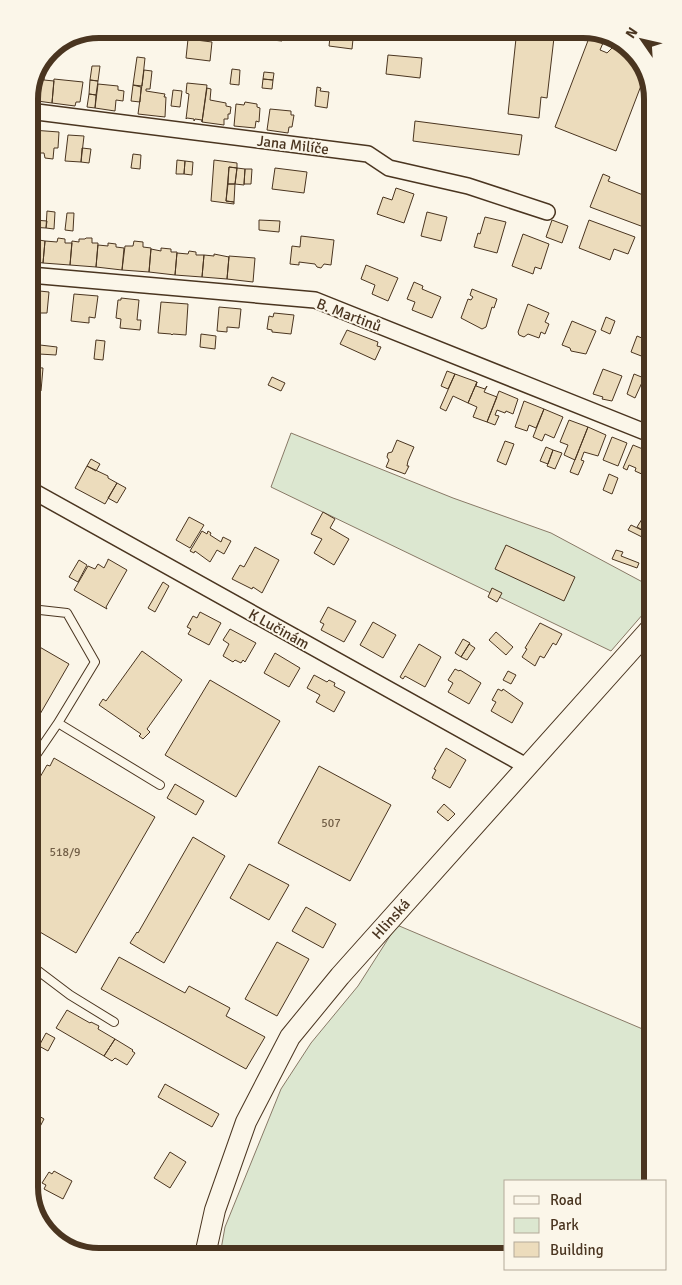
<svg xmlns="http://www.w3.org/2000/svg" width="682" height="1285" font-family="Signika,sans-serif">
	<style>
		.green { fill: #dce7d0; stroke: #887966 }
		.building { fill: #ecdcbc; stroke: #4a3520 }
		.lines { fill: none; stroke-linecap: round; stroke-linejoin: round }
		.lane-casing { stroke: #4a3520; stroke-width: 10 }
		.street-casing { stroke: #4a3520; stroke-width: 18 }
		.secondary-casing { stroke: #4a3520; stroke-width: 22 }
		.lane { stroke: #fbf6e9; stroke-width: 8 }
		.street { stroke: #fbf6e9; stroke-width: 15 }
		.secondary { stroke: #fbf6e9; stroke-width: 20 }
		.labels { text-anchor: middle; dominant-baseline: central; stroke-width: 4; stroke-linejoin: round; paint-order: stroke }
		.number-label { font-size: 12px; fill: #725f47 }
		.street-label { font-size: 15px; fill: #4a3520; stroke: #fbf6e9 }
		.rim { fill: none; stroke: #4a3520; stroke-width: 6 }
	</style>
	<rect width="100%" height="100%" fill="#fbf6e9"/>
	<path class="green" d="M291,433L453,498L551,533L650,586V606L611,651L271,487Z
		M397,925L652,1033L653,1181H506V1252L220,1255L225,1227L281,1089L311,1043L358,986Z"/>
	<path class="building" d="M253,29H283L282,41L252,38Z
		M331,29H354L352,49L329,46Z
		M517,29H568V31L555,29L547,98L541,97L539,118L508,114Z
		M589,38L603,43L600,50L605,52L607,53L617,43L631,50L647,70L616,151L555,127Z
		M188,39L212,42L210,61L186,58Z
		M388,55L422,58L420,78L386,74Z
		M137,57L145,58L142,86L133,85Z
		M92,66H100L98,81L90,80Z
		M232,69L240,70L239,85L230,84Z
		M144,70L152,71L150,89H146V91L165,94L164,97H166L165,117L138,114Z
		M264,72L274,73L273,80L263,79Z
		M38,75H44V80L54,81L52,103L30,100L31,90Z
		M54,79L83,82L80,102H76L75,106L52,103Z
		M263,79L273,80L272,89L262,88Z
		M90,80L98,81L96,95L89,94Z
		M187,83L207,85L202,122V120L195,119L194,121V119L187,118L186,119L189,94L186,93Z
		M98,84L118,86V90L124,91L123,101L116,100L115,111L95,108Z
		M133,85L141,87L140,102L131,101Z
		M317,87L321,88L320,91L329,92L327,108L315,106Z
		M207,88L211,89L210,100L226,103V106L231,107L230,114H228V119H224V125L202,122Z
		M173,90L182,91L180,107L171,106Z
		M89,94L96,95L95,108L87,107Z
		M245,102L257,104V107L260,108L259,122L256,121L255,128L234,126L236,104L244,105Z
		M270,109L291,111V115H294L292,127H289L288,133L267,130Z
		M415,121L522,135L519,155L413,141Z
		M32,130L59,132L58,148H54L53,159L45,158L44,153H39L37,155L36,160H29V134Z
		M68,135L84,136L81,162L65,161Z
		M82,148L91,149L89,163L81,162Z
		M133,154L141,155L140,169L131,168Z
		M177,160L185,161L184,174H176Z
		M214,160L237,163V168L229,167L226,201L234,202V204L211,201Z
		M185,161L193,162L192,175L184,174Z
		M229,167L237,168L235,184H228Z
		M237,168L245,169L244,185L235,184Z
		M275,168L307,172L304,193L272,189Z
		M245,169H252L251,184H244Z
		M603,174L610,177L608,181L648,197L649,229L590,207Z
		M228,184H235L234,202L226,201Z
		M396,188L414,194L404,223L377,214L383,197L392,200Z
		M29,210H35L34,220L47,221L46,228L30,227Z
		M47,211L55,212L54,229L46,228Z
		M427,212L447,217L441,241L421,236Z
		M67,213H74L73,231L65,230Z
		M485,217L506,222L497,253L474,247L478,233L480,234Z
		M259,220L280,221L279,232L259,230Z
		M552,220L568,226L562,243L546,237Z
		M589,220L635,237L628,254L614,249L610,260L579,248Z
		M30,232L39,233V240L45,241L43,263L30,261Z
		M523,234L549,244L541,269L535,267L533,274L512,266Z
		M301,236L334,240L331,265L324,264L321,268L317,267L315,264L299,262V265L290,264L292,246L300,247Z
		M58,238L65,239V243H72L70,265L43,263L45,241L57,242Z
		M86,238H92V243H98L96,267L70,265L72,241L79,242V239H85Z
		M134,241L143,242V247L151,248L149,272L122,270L125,246H133Z
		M108,243L116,244V247L124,248L122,270L96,267L98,245L108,246Z
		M161,248L171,249V252H177L175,275L149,272L151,249L161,251Z
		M189,251L196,252V255H204L202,277L175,275L177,253L188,254Z
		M214,254L229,257L227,279L202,277L204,255L214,256Z
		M229,256L255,258L253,282L227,279Z
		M366,265L398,278L388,301L372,294L375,285L361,279Z
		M414,282L423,286L422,289L441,297L432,318L412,310L415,302L407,299Z
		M472,289L497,299L494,308L492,307L486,327L482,329L461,318L468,299L471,300L473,297L470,295Z
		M30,290L49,292L47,313H40L39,317L30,316Z
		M74,294L98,296L95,318L89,317V323L71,321Z
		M121,298L139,300L137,320H141L140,330L120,328L121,319L116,318L118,300H121Z
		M161,302L188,304L186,335L173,334L172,335L171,334L158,333Z
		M528,304L549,313L545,322L549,324L545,334L541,332L539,338L528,334L524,337L519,335L518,332Z
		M219,307L241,309L239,328L227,327V332L217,331Z
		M274,313L294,315L291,334L272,332V330L267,329L269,316L273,317Z
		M606,317L615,321L610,334L601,330Z
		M572,321L596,331L586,354L571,351L570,348L562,345Z
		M347,330L378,342L377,346L381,347L375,360L340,344Z
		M201,334L216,336L215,349L200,347Z
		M637,336L649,341V359L631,352Z
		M96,340L105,341L103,360L94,359Z
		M40,345L57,347L56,355L39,354Z
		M30,367L43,368L41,391L30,390Z
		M603,369L622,376L612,401L602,399L603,397L593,394Z
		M447,371L455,374L448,389L441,386Z
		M455,374L477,382L468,403L453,396L446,411L440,408Z
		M634,374L644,378L635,398L627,394Z
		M272,377L285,383L281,391L268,385Z
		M477,382L476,386L485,389L487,386L484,392L497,397L487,422L473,417L477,407L468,403Z
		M499,391L518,399L513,414L506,411L505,413L497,410L495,415L499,416L495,425L487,422Z
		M524,401L544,409L536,428L529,425L527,431L515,427Z
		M30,408H33V416H40L38,435L31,434V439Z
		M544,409L563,417L554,438L545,434L542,441L533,437Z
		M569,420L588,427L575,460L564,455L568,445L560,442Z
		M588,427L606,435L598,456L584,452L581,460L584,461L578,475L570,472Z
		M612,437L627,443L618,466L603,460Z
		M397,440L414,447L408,461L407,466H409L405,474L386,467L389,460L387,457L388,453L392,452Z
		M505,441L514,444L506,465L497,461Z
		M633,445L650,452V474L646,472L644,475L635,471L636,468L629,465L627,470L623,468Z
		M546,447L553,450L548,464L540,461Z
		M553,450L562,453L555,469L547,466Z
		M91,459L100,464L96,471L87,466Z
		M87,466L108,476V478L117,483L105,504L75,488Z
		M609,474L618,478L612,494L603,490Z
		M117,483L126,488L117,503L108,498Z
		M647,511L650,512V519L646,525L650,527V534L637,527Z
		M323,512L335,519L330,528L349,539L334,565L314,553L322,539L311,534Z
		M189,517L204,525L190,548L176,540Z
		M631,525L650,534V541L628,530Z
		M202,531L207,534L208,531L211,533L210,535L221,542L223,537L231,541L224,554L217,550L210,562L195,551L194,553L190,551Z
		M506,545L575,577L564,601L495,569Z
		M255,547L279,560L262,593L253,587L252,589L232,579L240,565L244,567Z
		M616,550L623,552L621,556L639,563L637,568L612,559Z
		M650,558V576L642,571Z
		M108,559L127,570L106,607L107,609L74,590L88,566L95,569L98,564L104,568L108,560Z
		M79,560L87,565L78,582L69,577Z
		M163,582L169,586L155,612L148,608Z
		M492,588L502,593L497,602L488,597Z
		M328,607L356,621L344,642L321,630L324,624L320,622Z
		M200,612L221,623L209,645L188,634L191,629L187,627L193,616L197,618Z
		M373,622L396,635L383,658L360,645Z
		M540,623L562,634L556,645L553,643L544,658L540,656L535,666L522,657L527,649L525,648Z
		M230,629L256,643L245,662L243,660L241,663L235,660L233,662L223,656L229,644L223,640Z
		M496,632L513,647L506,655L489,640Z
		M463,639L470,643L461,657L455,653Z
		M31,642L69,664L32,728Z
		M419,644L441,657L425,687L405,676L403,679L400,677Z
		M469,644L475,648L467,660L461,657Z
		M142,651L182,680L147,729L150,732L143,739L139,736L141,734L99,705L103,699L106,701Z
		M275,653L300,668L289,687L264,673Z
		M455,669L459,671L460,670L481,683L469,704L448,692L453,683L448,680Z
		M508,671L516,675L511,684L503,680Z
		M314,675L327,682L329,680L335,683L334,686L345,692L334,712L316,702L320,695L307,688Z
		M210,680L280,721L236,797L165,755Z
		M498,689L502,691L503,689L523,703L512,723L491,711L496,702L492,700Z
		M446,748L466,760L450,788L432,778L436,770L434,769Z
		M54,758L155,817L76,953L33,928L32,791L47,765L50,766Z
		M319,766L391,805L350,881L278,843Z
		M175,784L204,801L196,815L167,798Z
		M444,804L455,814L448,821L437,812Z
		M193,837L225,856L164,963L130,943L137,932L138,933Z
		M249,864L289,885L269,920L230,898Z
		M306,907L336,924L323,948L292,931Z
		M277,942L309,959L277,1016L245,999Z
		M119,957L185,993L189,986L230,1008L226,1016L265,1037L246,1069L101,989Z
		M67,1010L90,1023L91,1022L99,1026L98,1029L115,1039L104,1056L56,1028Z
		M46,1033L55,1038L48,1051L39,1046Z
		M115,1039L133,1050L132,1051L135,1053L127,1065L115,1058L112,1061L104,1056Z
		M165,1084L219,1114L212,1127L158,1097Z
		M34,1113L44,1119L34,1138Z
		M170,1152L186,1162L170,1188L154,1178Z
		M54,1171L72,1181L63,1199L44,1189L46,1185L42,1183L49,1172L52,1174Z"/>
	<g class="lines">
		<defs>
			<path id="lane" d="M31,609L67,613L95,662L58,723L160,785
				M32,761L58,723
				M33,967L70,995L114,1022"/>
			<path id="street" d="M29,111L368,154L389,168L468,186L547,212
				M30,275L315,300L650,434
				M31,490L528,767"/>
			<path id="secondary" d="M205,1255L215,1210L246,1122L290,1037L340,976L651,628"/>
		</defs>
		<use href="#lane" class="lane-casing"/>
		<use href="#street" class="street-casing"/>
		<use href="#secondary" class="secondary-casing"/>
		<use href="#lane" class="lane"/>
		<use href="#street" class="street"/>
		<use href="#secondary" class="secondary"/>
	</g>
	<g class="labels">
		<g class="number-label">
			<text x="331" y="823">507</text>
			<text x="65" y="852">518/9</text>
		</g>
		<g class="street-label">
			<text transform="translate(293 145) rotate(7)">Jana Milíče</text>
			<text transform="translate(349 315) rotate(21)">B. Martinů</text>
			<text transform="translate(279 629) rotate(29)">K Lučinám</text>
			<text transform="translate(391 919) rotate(-48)">Hlinská</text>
		</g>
	</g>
	<path d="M0 0H682V1285H0ZM99 38H583A61 61 0 0 1 644 99V1187A61 61 0 0 1 583 1248H99A61 61 0 0 1 38 1187V99A61 61 0 0 1 99 38Z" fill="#fbf6e9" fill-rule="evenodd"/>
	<path class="rim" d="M99 38H583A61 61 0 0 1 644 99V1187A61 61 0 0 1 583 1248H99A61 61 0 0 1 38 1187V99A61 61 0 0 1 99 38Z"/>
	<rect x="504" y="1180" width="162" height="90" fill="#fbf6e9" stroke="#b4a999"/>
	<rect x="514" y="1196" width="25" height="8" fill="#fbf6e9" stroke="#b4a999"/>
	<text x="550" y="1205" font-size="15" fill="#4a3520">Road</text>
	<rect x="514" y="1218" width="25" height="15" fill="#dce7d0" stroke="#b4a999"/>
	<text x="550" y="1230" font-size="15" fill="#4a3520">Park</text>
	<rect x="514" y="1242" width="25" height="15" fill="#ecdcbc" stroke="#b4a999"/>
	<text x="550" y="1255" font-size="15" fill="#4a3520">Building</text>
	<g transform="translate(642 40) rotate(304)" stroke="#fbf6e9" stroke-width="4" paint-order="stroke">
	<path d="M0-4L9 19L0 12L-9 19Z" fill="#4a3520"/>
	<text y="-8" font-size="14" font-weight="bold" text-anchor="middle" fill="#4a3520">N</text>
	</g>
</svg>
